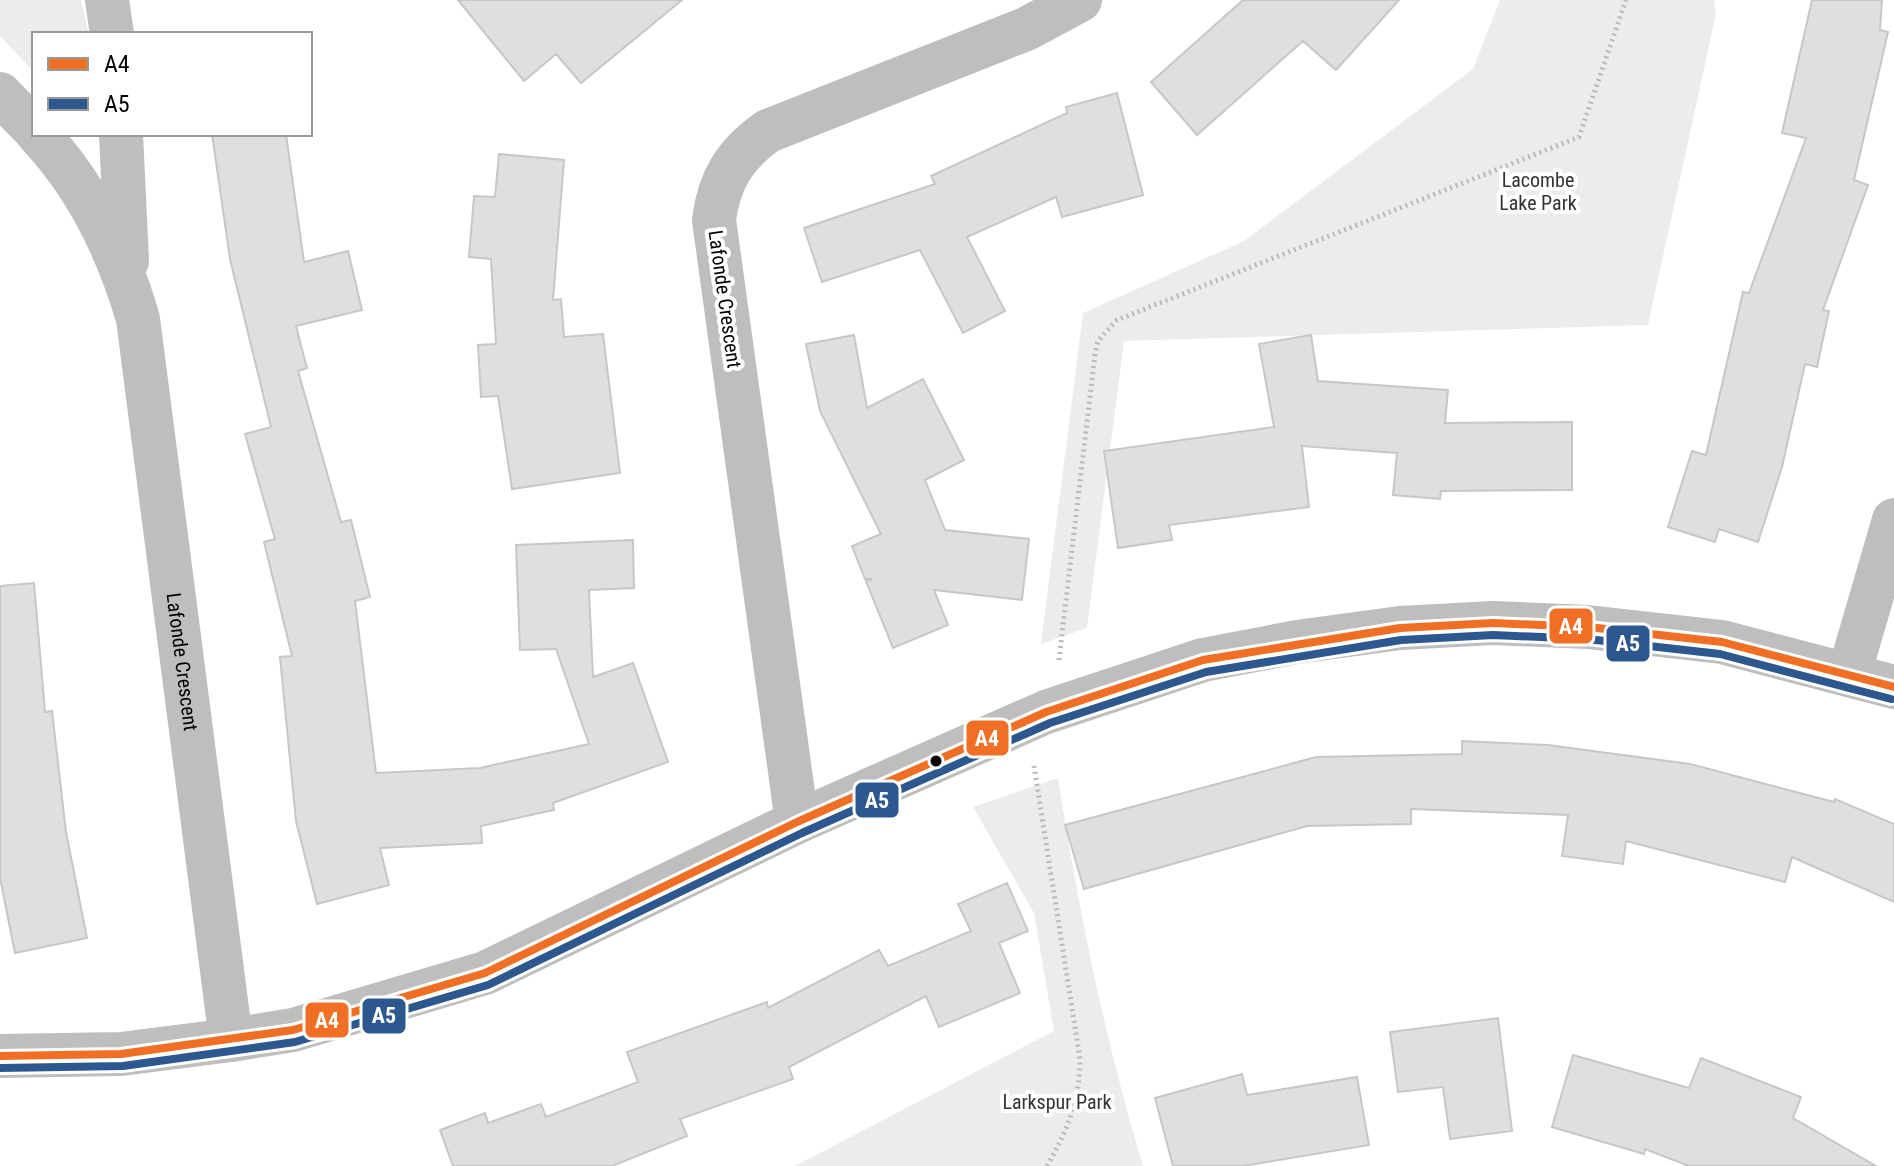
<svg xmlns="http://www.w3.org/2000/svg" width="1894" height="1166" font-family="'Roboto Condensed',sans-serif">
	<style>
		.green { fill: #ececec }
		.building { fill: #dfdfdf; stroke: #c7c7c7; stroke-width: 2 }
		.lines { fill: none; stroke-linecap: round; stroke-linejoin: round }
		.path { stroke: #b9b9b9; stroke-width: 5; stroke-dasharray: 2 4; stroke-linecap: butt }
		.minor { stroke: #bebebe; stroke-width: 44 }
		.tertiary { stroke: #bebebe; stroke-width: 44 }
		.bus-1-casing { stroke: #fff; stroke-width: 14 }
		.bus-2-casing { stroke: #fff; stroke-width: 14 }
		.bus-1 { stroke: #f16f25; stroke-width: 8 }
		.bus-2 { stroke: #2d578f; stroke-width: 8 }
		.bus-dot { fill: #000; stroke: #fff; stroke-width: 3 }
		.labels { text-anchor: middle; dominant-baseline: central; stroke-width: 8; stroke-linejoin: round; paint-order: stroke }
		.park-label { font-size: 20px; fill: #333; stroke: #fff }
		.street-label { font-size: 20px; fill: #000; stroke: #fff }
		.line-badge { stroke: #fff; stroke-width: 3 }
		.badge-label { font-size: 22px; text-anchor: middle; font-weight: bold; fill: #fff }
	</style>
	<rect width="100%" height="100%" fill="#fff"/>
	<path class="green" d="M0,0H81L89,34H34V72L0,36Z
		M1500,0H1714L1716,14L1648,325L1124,341L1087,628L1041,644L1083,313L1244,241L1473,69Z
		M1058,778C1079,912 1104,1036 1143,1166H795L1054,1031L1034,913L973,807Z"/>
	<path class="building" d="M458,0H682L581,83L556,54L524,81Z
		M1243,0H1399L1336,70L1303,41L1197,135L1151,82Z
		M1812,0H1882L1880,30L1888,32L1854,180L1868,185L1823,310L1829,311L1817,367L1805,364L1782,467L1758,542L1719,529L1715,542L1668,527L1692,451L1706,455L1743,292L1749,293L1806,138L1782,133Z
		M1117,93L1143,195L1062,217L1056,197L967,237L1005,311L963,333L920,250L822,282L804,228L935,184L931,176L1067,113L1066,107Z
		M212,134H286L304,262L348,251L362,310L296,326L307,368L298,371L341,522L351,520L370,597L355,601L376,773L480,768L589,744L556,649L520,650L516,545L633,540L634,588L589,590L593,677L633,663L668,762L553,803L554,810L481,826L482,843L380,848L389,885L317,904L296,821L280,657L292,656L264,542L275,539L245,434L271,427L230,259Z
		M499,154L564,160L553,300L561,299L564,337L603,334L620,473L512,489L498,396L481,397L478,345L496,344L491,259L469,257L474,196L495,197Z
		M854,335L867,408L923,379L964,460L925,480L945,530L1029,539L1022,600L934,590L948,625L893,648L866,581L872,579H865L852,546L881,534L820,411L806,344Z
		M1311,335L1318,381L1448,390L1445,423L1572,422V490L1441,491L1440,499L1393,495L1397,453L1302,446L1309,507L1169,525L1172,540L1118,548L1104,451L1274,427L1259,344Z
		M34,583L45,712L52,711L66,832L87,938L15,953L0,878V586Z
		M1462,741L1548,745L1690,764L1834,802L1835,799L1894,824V902L1792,857L1785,882L1626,841L1623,864L1562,856L1568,815L1411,809V824L1307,826L1084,889L1065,825L1316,757L1462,754Z
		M1007,883L1028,931L999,943L1020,993L939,1027L926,996L789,1067L793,1079L680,1119L687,1136L612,1166H453L440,1130L485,1113L488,1123L541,1104L546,1117L638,1082L627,1052L767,1002L768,1008L879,950L888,966L971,931L958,904Z
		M1498,1018L1512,1131L1450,1139L1443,1087L1398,1092L1390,1032Z
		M1573,1055L1689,1088L1701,1058L1801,1097L1793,1118L1876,1166H1689L1645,1149L1644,1154L1552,1127Z
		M1242,1074L1247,1095L1357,1077L1369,1145L1243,1166H1173L1155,1098Z"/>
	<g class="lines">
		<path class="path" d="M1059,660L1095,354L1098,341L1117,320L1579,137L1626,0
			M1034,766L1080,1059C1080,1100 1067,1131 1047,1166"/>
		<g class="minor">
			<path d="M107,0L112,34"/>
			<path d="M0,94L34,129"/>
			<path id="s1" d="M38,134C88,187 118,250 138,319L231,1040"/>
			<path d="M121,134L127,261"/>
			<path d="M1849,674L1894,520"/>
			<path d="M797,822L714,220C719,180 735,154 768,131L1026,29L1080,0"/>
		</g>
		<path class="tertiary" d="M0,1056L121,1054L231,1040L293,1030L485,973L797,822L1046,712L1203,660L1297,642L1400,628L1493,623L1588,627L1722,642L1894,687"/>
		<defs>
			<path id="bus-1" d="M0,1056L121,1054L293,1030L485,973L797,822L1046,712L1203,660L1400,628L1493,623L1588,627L1722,642L1894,687"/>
			<path id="bus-2" d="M0,1068L123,1066L295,1042L488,985L802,833L1050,723L1206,672L1401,640L1493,635L1587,639L1720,654L1891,699"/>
		</defs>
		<use href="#bus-1" class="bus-1-casing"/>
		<use href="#bus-2" class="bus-2-casing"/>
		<use href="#bus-1" class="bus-1"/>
		<use href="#bus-2" class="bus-2"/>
	</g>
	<circle class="bus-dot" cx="936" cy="761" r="7"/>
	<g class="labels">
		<g class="park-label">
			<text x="1538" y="180">Lacombe<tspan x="1538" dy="23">Lake Park</tspan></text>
			<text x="1057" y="1102">Larkspur Park</text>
		</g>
		<g class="street-label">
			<text transform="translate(725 299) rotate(82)">Lafonde Crescent</text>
			<text stroke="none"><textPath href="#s1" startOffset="558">Lafonde Crescent</textPath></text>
		</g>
	</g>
	<g class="line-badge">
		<rect x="1548" y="607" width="46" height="38" rx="8" fill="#f16f25"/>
		<rect x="1605" y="624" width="46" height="39" rx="8" fill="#2d578f"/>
		<rect x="965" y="719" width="45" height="38" rx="8" fill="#f16f25"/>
		<rect x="854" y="781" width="46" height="38" rx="8" fill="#2d578f"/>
		<rect x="361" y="997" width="46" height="38" rx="8" fill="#2d578f"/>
		<rect x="304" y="1001" width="46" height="38" rx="8" fill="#f16f25"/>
	</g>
	<g class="badge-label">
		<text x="1571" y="634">A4</text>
		<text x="1628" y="651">A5</text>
		<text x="987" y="746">A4</text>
		<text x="877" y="808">A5</text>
		<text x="384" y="1023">A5</text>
		<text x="327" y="1028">A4</text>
	</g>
	<rect x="32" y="32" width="280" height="104" fill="#ffffff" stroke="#999999" stroke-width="2"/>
	<rect x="48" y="58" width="40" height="12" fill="#f16f25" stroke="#999999" stroke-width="2"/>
	<text x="104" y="72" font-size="24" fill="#000000">A4</text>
	<rect x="48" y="98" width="40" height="12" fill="#2d578f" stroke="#999999" stroke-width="2"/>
	<text x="104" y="112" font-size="24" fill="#000000">A5</text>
</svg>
